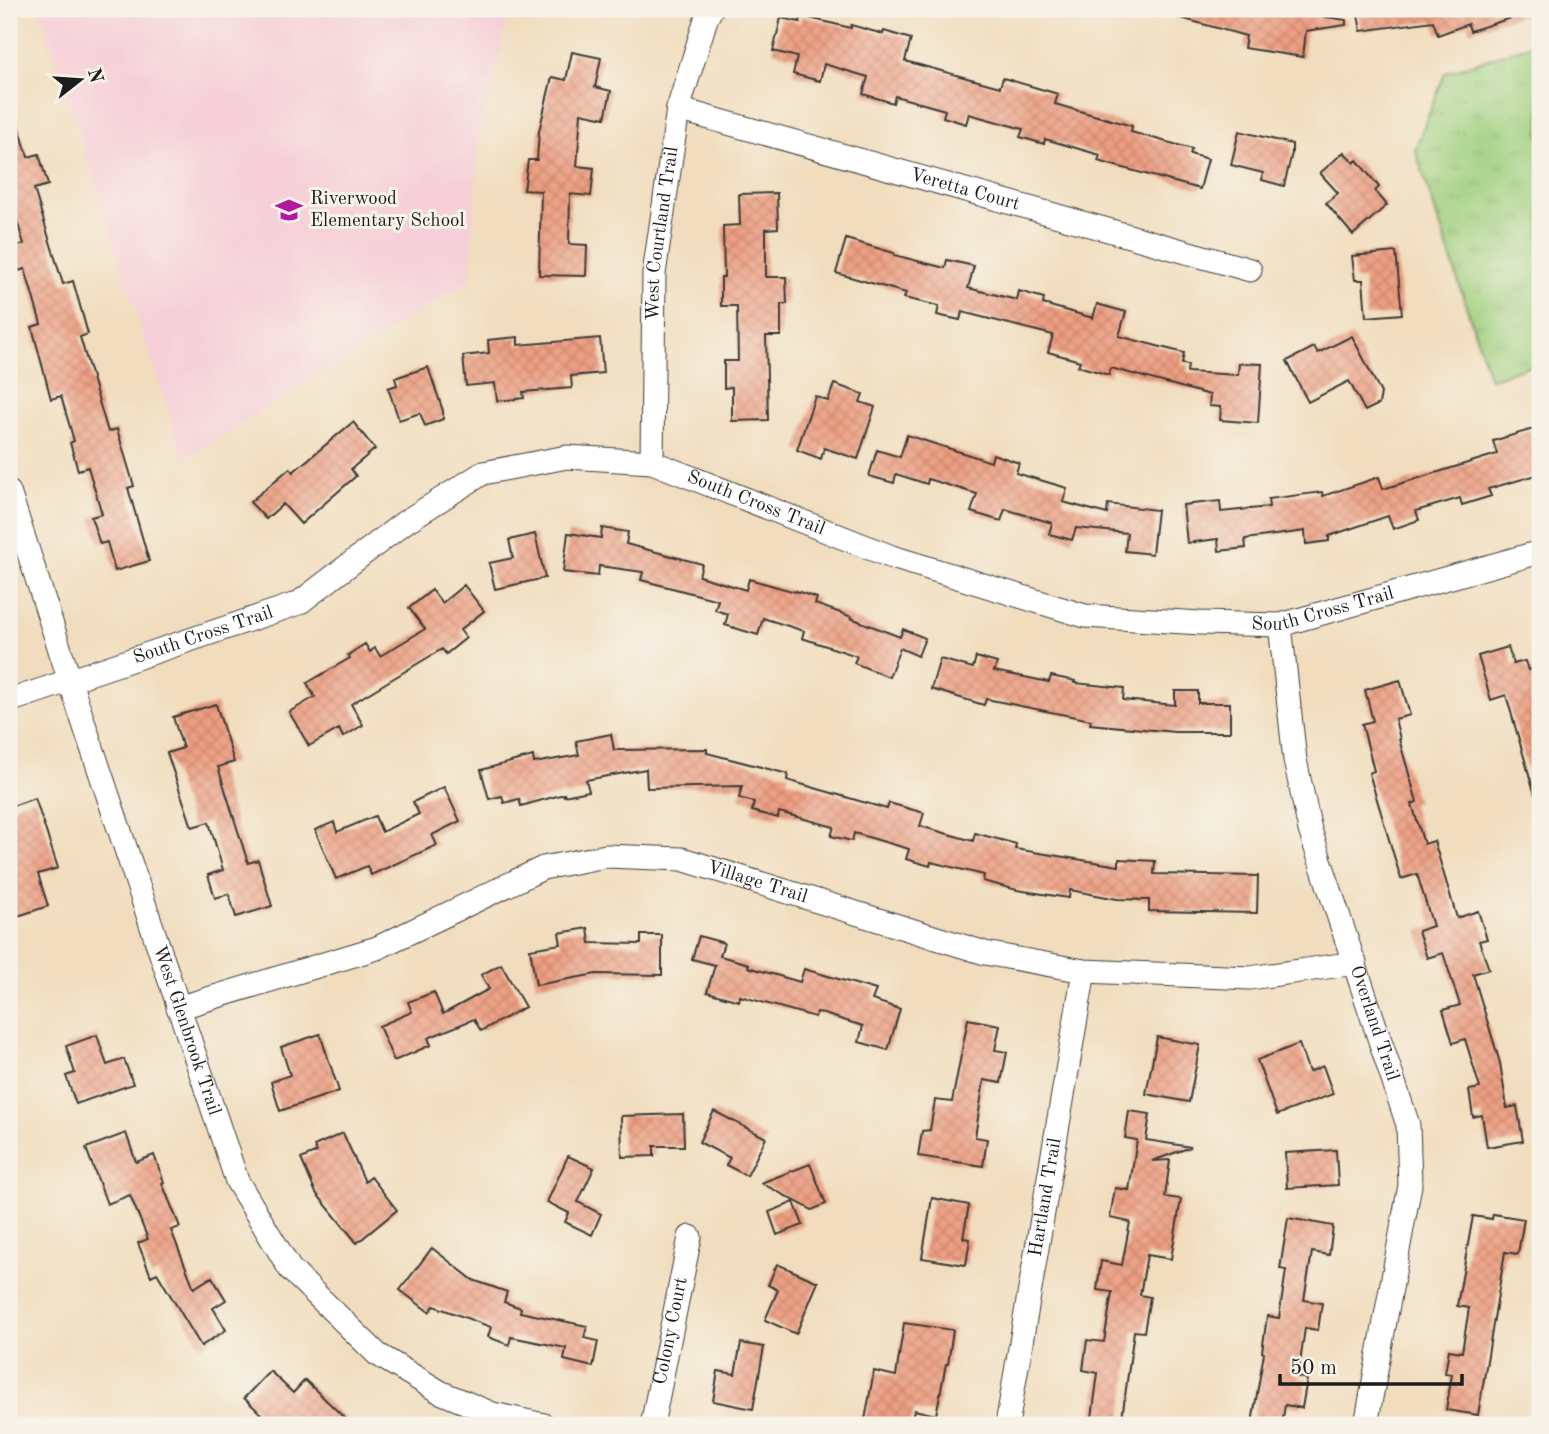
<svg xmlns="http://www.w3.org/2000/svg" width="1549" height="1434" font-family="'Old Standard TT',serif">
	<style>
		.built { fill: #f6cfd8 }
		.grass { fill: url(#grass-tufts); stroke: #5e764e; stroke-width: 2 }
		.building { fill: url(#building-cross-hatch) }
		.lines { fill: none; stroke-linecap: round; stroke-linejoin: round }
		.minor-casing { stroke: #3c3934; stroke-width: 25 }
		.minor { stroke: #fff; stroke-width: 23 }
		.labels { text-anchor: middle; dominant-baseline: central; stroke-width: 6; stroke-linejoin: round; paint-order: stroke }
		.street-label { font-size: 19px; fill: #1c1c1c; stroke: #f7f3e8 }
		.poi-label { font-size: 19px; fill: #1c1c1c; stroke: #f7f3e8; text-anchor: start }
	</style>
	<defs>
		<pattern id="grass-tufts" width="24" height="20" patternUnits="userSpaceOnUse" patternTransform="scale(1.75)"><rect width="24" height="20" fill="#a0d07f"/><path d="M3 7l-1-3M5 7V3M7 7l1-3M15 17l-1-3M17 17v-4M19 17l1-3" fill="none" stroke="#89b26d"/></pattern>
		<pattern id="building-cross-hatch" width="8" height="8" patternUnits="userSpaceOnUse" patternTransform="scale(1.75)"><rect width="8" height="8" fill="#ed9f82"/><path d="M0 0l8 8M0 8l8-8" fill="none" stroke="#cb8870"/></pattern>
	</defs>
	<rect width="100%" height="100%" fill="#f7f3e8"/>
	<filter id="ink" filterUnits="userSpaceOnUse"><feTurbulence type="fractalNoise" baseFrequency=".0143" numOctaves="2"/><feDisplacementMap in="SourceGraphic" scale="14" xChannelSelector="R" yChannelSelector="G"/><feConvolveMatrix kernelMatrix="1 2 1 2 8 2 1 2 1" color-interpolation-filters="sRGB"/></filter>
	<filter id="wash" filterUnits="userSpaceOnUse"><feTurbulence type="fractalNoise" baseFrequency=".00686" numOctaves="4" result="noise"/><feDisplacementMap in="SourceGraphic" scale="28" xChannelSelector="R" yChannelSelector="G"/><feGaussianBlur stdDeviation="1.57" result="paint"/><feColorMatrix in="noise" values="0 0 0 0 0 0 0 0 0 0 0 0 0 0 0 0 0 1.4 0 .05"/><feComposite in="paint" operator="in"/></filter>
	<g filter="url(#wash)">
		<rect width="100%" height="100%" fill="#f1ddbd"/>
		<path class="built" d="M39,9H510L478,140L470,280L184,460Z"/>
		<path class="grass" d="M1540,42V362L1490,379L1415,149L1445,73Z"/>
		<g id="blocks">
			<path class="building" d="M1171,9H1273L1346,20V25L1306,31L1303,57L1244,48L1246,36L1170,15Z
				M1357,9H1526L1527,13L1470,31L1468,24L1438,35L1433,21L1361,31Z
				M801,16L851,28V25L883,34L884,31L911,39L905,61L1000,87L1003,78L1058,94L1055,104L1132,126L1131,132L1192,149L1190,154L1208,159L1200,189L1098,161L1100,155L1045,139L1044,144L1020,137L1023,129L969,114L966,124L943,117L945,110L895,96L893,103L863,94L868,77L824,64L820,81L793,74L797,57L773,51L781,18L800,22Z
				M572,52L601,58L595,87L611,91L605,118L581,113L577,166L594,168L591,196L570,194L569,244L587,245L586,276L539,275L541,191L524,190L528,160H537L539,131L552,77L566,80Z
				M14,110L28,157L39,154L48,185L34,189L63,284L73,281L88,334L80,337L108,432L117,429L134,486L128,488L149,561L115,571L107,542L100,544L91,517L102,514L88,467L78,470L70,443L74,441L61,396L51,399L32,327L41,324L25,269L14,272L9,253V248L24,244L9,194V111Z
				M1239,131L1292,144V153L1284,186L1262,180L1263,173L1231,165Z
				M1344,152L1354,163L1357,160L1379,187L1375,191L1387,205L1353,235L1326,203L1338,193L1320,173Z
				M777,193L778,228L766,229V277H786L787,304H781V336H766L768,420L732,421V387L724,388V361H738L737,306H721V277H724L723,226L740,225L739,194Z
				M846,239L894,253V255L945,268L947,260L974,266L968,288L1017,300L1019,291L1044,298L1043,304L1093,318L1097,304L1126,312L1119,336L1184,353L1182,364L1188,365L1187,372L1238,375L1239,363L1262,364L1258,423L1220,420L1221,407L1209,406L1210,395L1111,368L1109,375L1078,366L1080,361L1048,352L1053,335L962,312L960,320L937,315L939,306L904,298L906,293L836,273Z
				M1396,252L1402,314L1366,317L1363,280H1355L1352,256Z
				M1352,336L1381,393L1379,404L1365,411L1349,381L1308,402L1287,361L1314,347L1318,353Z
				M518,337V345L600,338L603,373L571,376L572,388L523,392L524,398L497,401L495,383L466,386L463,356L489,353L488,340Z
				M428,367L443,411V419L425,426L420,413L399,420L388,388L397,385L395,378Z
				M834,384L863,394L860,402L875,407L858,459L824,448L821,459L797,450L815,396L828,401Z
				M353,422L375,449L351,469L356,476L301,524L283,504L266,519L250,502L290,468L293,472Z
				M1540,427V474L1488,489L1491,496L1462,505L1460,498L1416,511L1419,520L1393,529L1388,516L1329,536V541L1306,544L1305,531L1245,539L1246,548L1219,551L1218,539L1187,543L1183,505L1220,501L1221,512L1269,507L1268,499L1322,492L1323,496L1379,477L1383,489L1497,454L1493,441Z
				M907,435L991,462L993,454L1019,463L1016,473L1067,488L1063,502L1107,514L1108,504L1157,510L1152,554L1125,551L1127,533L1076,528L1072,540L1049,534L1052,523L1005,509L1001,521L971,512L977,494L928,479L927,484L896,474L894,483L869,476L877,450L900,457Z
				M602,528L628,532L626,544L702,564L699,576L746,590L749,579L795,592L796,591L817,598L815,604L852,617L851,618L900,637L903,629L925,638L918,656L900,648L889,677L854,663L857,656L802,638L804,631L763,618L758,635L725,625L728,614L715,610L718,600L641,580L643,572L599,566L598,576L563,572L568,533L601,538Z
				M535,534L545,578L495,589L489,563L513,558L509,540Z
				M464,585L484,611L460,630L466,638L446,654L442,649L351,704L363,725L343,737L339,729L309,746L289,712L315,697L307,683L350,658L348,655L365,644L370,652L375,648L380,656L425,629L409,608L432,590L442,603Z
				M1508,647L1513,664L1525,661L1528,670L1540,666V794L1535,795L1506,695L1491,700L1478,656Z
				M976,657L997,663L994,671L1049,682L1051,676L1075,681L1074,683L1124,688L1123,700L1175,705V691H1198V703H1230V732H1175L1090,724L1091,720L986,699L984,705L931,689L940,659L973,668Z
				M1400,680L1410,715L1395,719L1400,739H1399L1417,802L1412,804L1424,844L1434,841L1457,918L1478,911L1487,939L1479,941L1489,969L1473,974L1500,1063L1507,1108L1517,1106L1523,1141L1487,1147L1482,1115L1473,1117L1469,1090L1480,1088L1465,1039L1453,1043L1443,1010L1460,1005L1443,953L1427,958L1418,931L1433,926L1417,874L1401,879L1369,773L1374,771L1362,724L1373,721L1365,690Z
				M216,704L234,762L218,767L248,863L258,860L272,906L236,917L229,894L215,898L208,875L223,870L209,822L192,827L167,753L183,748L173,717Z
				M611,734L614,750L707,749V753L788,774L787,780L887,809L889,803L924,813L920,826L973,841L975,833L1016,844L1015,849L1119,866V859L1155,861L1154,874L1258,876L1257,913L1149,911V900L1117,899L1070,890L1069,898L1017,890L983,881L984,875L931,862L930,866L906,859L909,849L854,833L852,841L831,836L834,827L779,812L778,818L752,811L754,802L739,798L742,786L647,788L646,769L586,780L589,791L564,796V794L521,806L519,799L504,803L502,796L489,799L481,770L533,756L534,763L579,755L576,741Z
				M444,787L460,821L432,835L437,845L371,875L367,866L336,879L315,830L334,822L337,832L375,816L382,832L419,814L413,802Z
				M35,798L58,868L38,874L48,906L15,917L9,898V807Z
				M588,928L590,943L641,944V935H662V975L596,974L536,985L530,949L561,944L559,933Z
				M699,936L724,943L720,956L749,964L748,967L800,982L804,969L876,990L872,1000L900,1009L888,1050L859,1042L863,1026L817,1012L815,1017L740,996L739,1001L707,992L715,965L692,959Z
				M501,964L525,1007L481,1031L474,1019L428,1038L431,1045L394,1061L379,1026L412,1012L408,1002L434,992L443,1014L489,989L481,975Z
				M968,1019L1000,1025L995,1050L1007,1052L1001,1083L984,1080L975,1137L987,1139L983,1166L918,1156L922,1131L930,1130L935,1100L952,1102Z
				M320,1034L339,1091L280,1111L271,1082L290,1075L281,1047Z
				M97,1035L107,1065L124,1059L133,1084L76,1104L66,1076L75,1073L66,1046Z
				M1157,1037L1200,1045L1189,1102L1146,1094Z
				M1299,1044L1309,1072L1323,1066L1333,1094L1277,1115L1257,1060Z
				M714,1111L766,1138L747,1176L726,1165L730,1158L699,1142Z
				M1129,1111L1150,1114L1146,1140L1191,1147L1152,1161L1170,1160L1165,1197L1181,1199L1171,1259L1147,1255L1140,1295L1150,1297L1144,1332L1134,1331L1121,1425H1091L1098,1373L1083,1370L1087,1340L1104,1342L1112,1292L1097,1290L1101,1261L1122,1265L1130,1222L1110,1218L1115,1188L1129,1190L1137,1140L1125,1138Z
				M683,1114L684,1146H654V1156L622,1157L621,1116Z
				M126,1133L136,1162L154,1155L164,1182L162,1183L180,1227L171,1230L194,1288L212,1277L226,1300L213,1308L226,1330L201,1346L157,1273L151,1276L138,1243L148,1239L130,1195L107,1204L86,1148Z
				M343,1133L365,1182L371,1177L397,1210L357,1243L316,1193L301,1159L317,1152L314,1146Z
				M1336,1150L1338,1185L1287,1188L1285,1153Z
				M568,1156L594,1168L578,1202L601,1214L592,1235L565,1222L569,1213L547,1202Z
				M810,1164L826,1204L812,1210L761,1183Z
				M932,1198L969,1205L963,1238L970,1239L966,1265L922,1258Z
				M794,1202L803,1225L777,1235L769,1212Z
				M1493,1214L1524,1219L1518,1254L1505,1252L1478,1415L1446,1410L1452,1374L1445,1373L1449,1350L1462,1352L1469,1308L1457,1306L1473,1216L1492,1219Z
				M1288,1218L1333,1226L1329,1255L1312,1252L1304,1300L1322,1303L1318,1330L1305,1328L1298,1377L1307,1379L1302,1408L1285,1405L1282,1425H1268L1252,1423L1264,1353L1262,1352L1267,1316L1279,1318L1286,1270L1280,1269Z
				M432,1248L473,1280L507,1292L504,1302L521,1308L520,1312L587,1326L584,1338L598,1341L593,1367L564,1360L566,1348L511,1337L509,1345L488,1337L491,1327L434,1306L429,1312L400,1290Z
				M777,1264L818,1282L796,1334L765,1320L778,1290L768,1285Z
				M904,1323L953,1330L948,1364H946L936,1415L914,1410L911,1425H864L874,1371L896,1376Z
				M741,1343L764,1347L753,1409L713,1401L718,1371L735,1374Z
				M270,1371L293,1393L305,1380L352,1425H273L244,1398Z"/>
		</g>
	</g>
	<g filter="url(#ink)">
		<use href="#blocks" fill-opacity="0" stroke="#3c3934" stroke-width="2"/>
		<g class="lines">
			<defs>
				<g id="minor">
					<path id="s1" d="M678,109L1250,270"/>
					<path id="s2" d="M652,462L654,274L678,109L706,19L711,9"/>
					<path id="s3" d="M9,492L81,715L237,1181L290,1269L377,1354L440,1392L493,1414L544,1425"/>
					<path id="s4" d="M1280,625L1295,760L1310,830L1408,1125L1410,1185L1366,1425"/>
					<path id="s5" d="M9,701L299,603L405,522L483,473L567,457L652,462L892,557L1085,616L1201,623L1280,625L1540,552"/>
					<path id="s6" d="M178,1008L377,948L543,868L606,856L682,859L985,953L1084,971L1250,978L1355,963"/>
					<path id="s7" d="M652,1425L690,1237"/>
					<path id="s8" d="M1007,1425L1084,971"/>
				</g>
			</defs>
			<use href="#minor" class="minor-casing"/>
			<use href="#minor" class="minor"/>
		</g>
	</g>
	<defs>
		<symbol id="school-bare" viewBox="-9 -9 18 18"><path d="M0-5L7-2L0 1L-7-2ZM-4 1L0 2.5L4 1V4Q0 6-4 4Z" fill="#b5179e" stroke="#f7f3e8" stroke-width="2.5" paint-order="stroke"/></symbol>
	</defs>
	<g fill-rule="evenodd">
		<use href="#school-bare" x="270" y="191" width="38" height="38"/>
	</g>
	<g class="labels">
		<g class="street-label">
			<text stroke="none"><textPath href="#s1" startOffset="298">Veretta Court</textPath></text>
			<text stroke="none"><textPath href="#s2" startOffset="229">West Courtland Trail</textPath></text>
			<text stroke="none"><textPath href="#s5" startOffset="814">South Cross Trail</textPath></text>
			<text stroke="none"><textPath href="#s5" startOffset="1402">South Cross Trail</textPath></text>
			<text stroke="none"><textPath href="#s5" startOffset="205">South Cross Trail</textPath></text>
			<text stroke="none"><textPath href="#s6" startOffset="611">Village Trail</textPath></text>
			<text stroke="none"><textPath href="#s4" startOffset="411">Overland Trail</textPath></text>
			<text stroke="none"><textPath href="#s3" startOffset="567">West Glenbrook Trail</textPath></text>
			<text stroke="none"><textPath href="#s8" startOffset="231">Hartland Trail</textPath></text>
			<text stroke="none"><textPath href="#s7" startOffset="96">Colony Court</textPath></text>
		</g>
		<g class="poi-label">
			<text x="310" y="199">Riverwood<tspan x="310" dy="22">Elementary School</tspan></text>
		</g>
	</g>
	<rect width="1549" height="1434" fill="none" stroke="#f7f3e8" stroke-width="35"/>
	<g transform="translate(80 80) rotate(73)" stroke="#f7f3e8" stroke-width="5" paint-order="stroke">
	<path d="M0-5L12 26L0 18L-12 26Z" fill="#1c1c1c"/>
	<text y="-10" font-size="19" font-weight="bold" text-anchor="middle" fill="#1c1c1c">N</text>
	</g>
	<path d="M1280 1374v10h182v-10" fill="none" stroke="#1c1c1c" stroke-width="3.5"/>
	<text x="1290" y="1374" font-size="21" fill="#1c1c1c" stroke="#f7f3e8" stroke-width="5" paint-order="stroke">50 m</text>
</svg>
